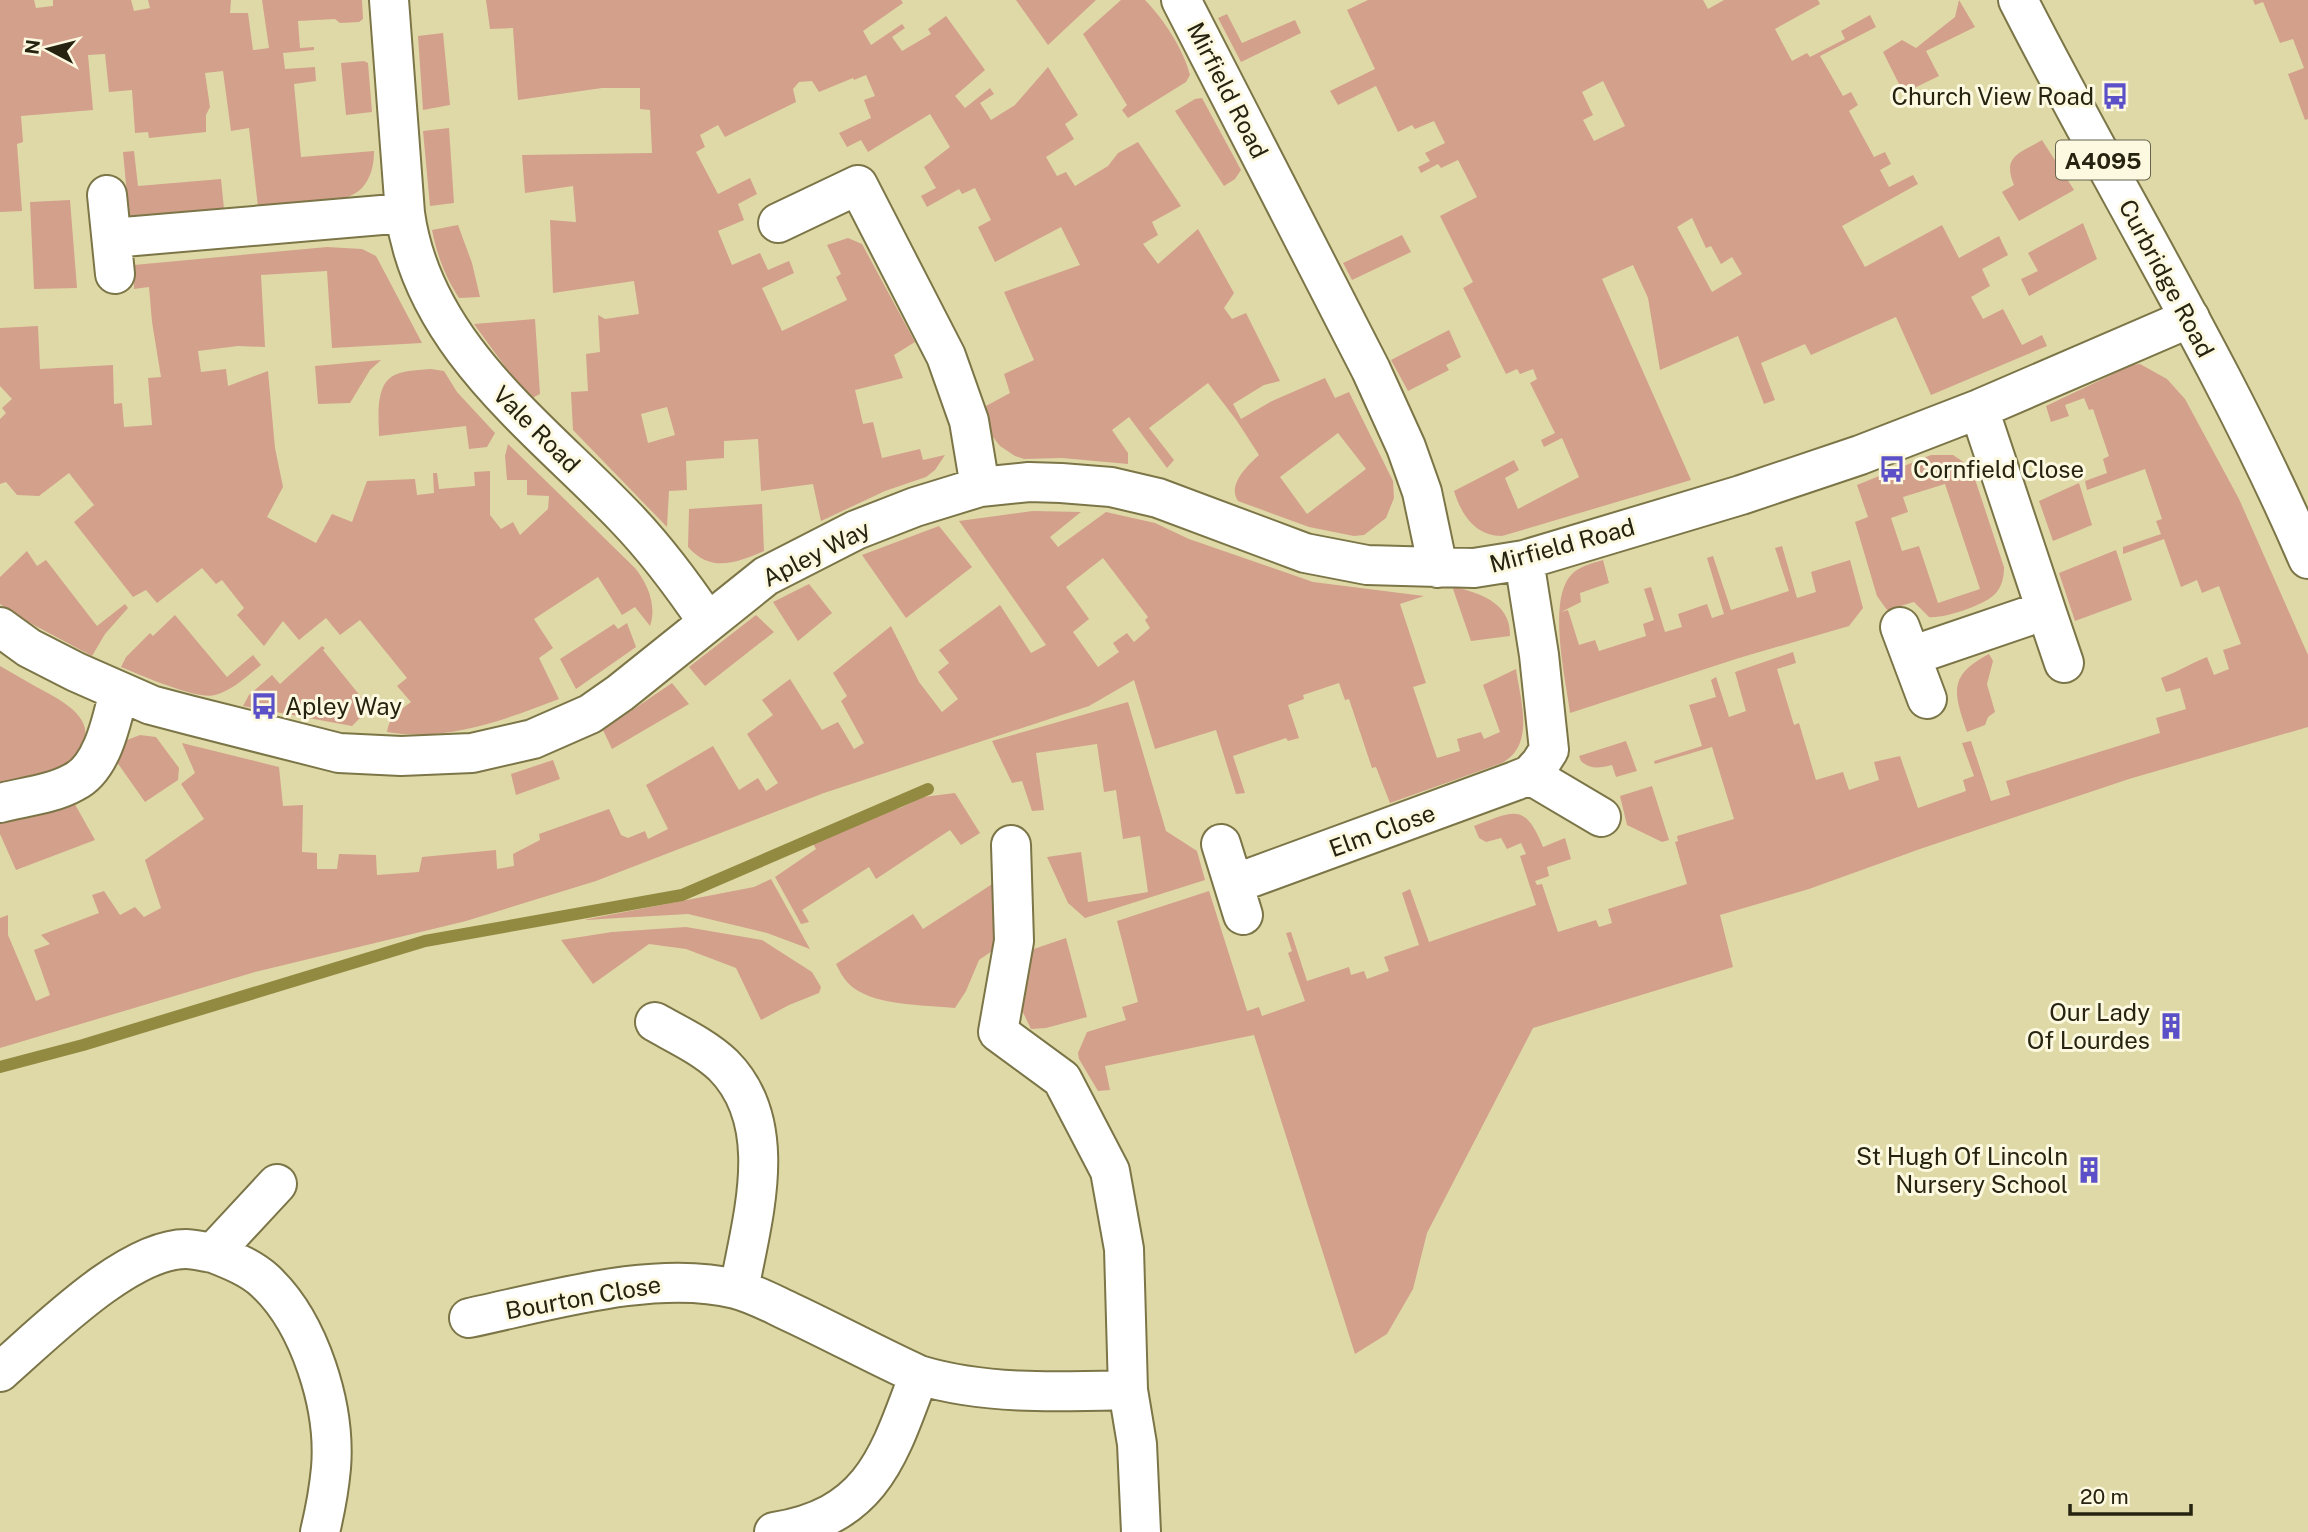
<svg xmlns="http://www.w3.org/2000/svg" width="2308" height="1532" font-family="'Public Sans',sans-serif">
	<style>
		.green { fill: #d3a08c; fill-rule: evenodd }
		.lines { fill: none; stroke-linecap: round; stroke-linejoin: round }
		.stream { stroke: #938a41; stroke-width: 12 }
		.minor-casing { stroke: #7b7547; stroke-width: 42 }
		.major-casing { stroke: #7b7547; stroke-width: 42 }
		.minor { stroke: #fff; stroke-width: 38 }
		.major { stroke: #fff; stroke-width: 38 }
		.labels { text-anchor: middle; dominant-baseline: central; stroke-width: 6; stroke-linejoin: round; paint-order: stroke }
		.shield { fill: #fcf9e0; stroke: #66634e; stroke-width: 2 }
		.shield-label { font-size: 23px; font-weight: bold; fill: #262310 }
		.street-label { font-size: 24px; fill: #262310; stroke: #fcf9e0 }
		.poi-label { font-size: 24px; fill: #262310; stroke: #fcf9e0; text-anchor: end }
	</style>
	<rect width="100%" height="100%" fill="#dfd9a7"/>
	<path class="green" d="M0,0H34L36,8L53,6V0H131L134,11L150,8L148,0H231L230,13H248L253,50L269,48L262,0H362L363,19L359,22L340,23L335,19L298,21L300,48L314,47V50L283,53L285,69L315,67L316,81L294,84L301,157L374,151C374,165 371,178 362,188C345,207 283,205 258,207L249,128L231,131L223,71L205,73L210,107L206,115V132L149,138L148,132L135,133L132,90L109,92L105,54L88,55L93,110L21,116L23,142L17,144L22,211L0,212Z
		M486,0H901L903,3L863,31L871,45L902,24L905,28L892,37L902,51L931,34L928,29L946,16L985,70L955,96L965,108L990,88L994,94L980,103L991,120L1015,105L1048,67L1078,115L1065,124L1074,139L1046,157L1057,176L1066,172L1075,186L1108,166L1118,153L1138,142L1181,206L1152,222L1158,235L1143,244L1158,264L1198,229L1234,293L1224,308L1232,319L1246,313L1280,381L1264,385L1233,404L1241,419L1272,401L1325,378L1335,398L1349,392L1393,481L1394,498L1386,518L1364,535L1354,536L1309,527L1238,501C1227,485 1247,466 1259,455L1237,421L1208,383L1149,428L1174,460L1167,468L1129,417L1112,430L1128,453V464L1062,458L1024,459L1015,456L1000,446L993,437L987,422L986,406L1010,393L1004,374L1034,360L1004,292L1080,265L1061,227L995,262L978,227L991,220L975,188L962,194L959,189L927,207L921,196L936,188L924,167L950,147L930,114L868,152L861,140L847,147L839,133L871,118L864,100L875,96L866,75L854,80L853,78L819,92L812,81L799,82L793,89L796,102L725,137L718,125L700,135L705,147L696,152L718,194L750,178L757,194L738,204L744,220L718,231L732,265L760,253L768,270L789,261L794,273L762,288L782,331L847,300L836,277L841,274L827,245L848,238L862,244L915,342L894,355L903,378L855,390L863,424L873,422L882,458L920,449L923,460L945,455L935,470L926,477L885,491L821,521L813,484L761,491L758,439L724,441V458L686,461L687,490L669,491L667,527L573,430L571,392L588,391L586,354L600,352L598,315L605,319L639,314L634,281L553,293L550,220L576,222L573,186L525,193L522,155L652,153L650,110L640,109V88H602L518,100L513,28L490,29ZM667,407L675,435L648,443L641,414ZM1338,433L1366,469L1307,514L1280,477Z
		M1016,0H1096L1048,45Z
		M1121,0H1145C1164,20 1183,48 1190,75L1186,82L1128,118L1122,110L1127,105L1083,34Z
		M1368,0H1703L1708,9L1724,0H1818L1820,4L1775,29L1792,61L1807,53L1810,57L1845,39L1841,31L1870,15L1876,27L1820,56L1843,96L1851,92L1858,105L1849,111L1874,157L1885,152L1891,164L1880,170L1889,187L1913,175L1918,184L1842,226L1865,267L1942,225L1959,258L1999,236L2008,255L1982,269L1990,286L1971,297L1983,319L2003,309L2022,345L2042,335L2047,346L1931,395L1896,317L1811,355L1805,344L1761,363L1775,400L1764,404L1738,336L1660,370L1648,298L1633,265L1602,279L1691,480L1502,536C1475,536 1461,514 1454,491L1514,460L1519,470L1505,478L1518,509L1579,477L1562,438L1544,447L1541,440L1555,433L1530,383L1537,379L1533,369L1520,374L1517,369L1506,374L1463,288L1473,282L1440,216L1477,197L1458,160L1441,168L1438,164L1421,173L1418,167L1430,161L1425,153L1445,143L1434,121L1415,129L1412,125L1398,132L1376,86L1338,105L1330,91L1375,69L1347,10ZM1603,81L1625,126L1594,141L1583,120L1593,115L1582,92ZM1692,218L1706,248L1711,246L1721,264L1732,257L1742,274L1712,292L1677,227Z
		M1959,0L1975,27L1926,51L1939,76L1910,90L1908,85L1901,88L1883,52L1902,40L1916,48L1955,17Z
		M2253,0H2308V119L2305,120L2288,74L2304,68L2293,39L2280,43L2263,2L2255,5Z
		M1227,14L1242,43L1295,20L1301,33L1241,62L1218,18Z
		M443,33L450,105L423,110L418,36Z
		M364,61L368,63L372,112L346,115L341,63Z
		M1202,98L1241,170L1235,179L1224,186L1175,111L1195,99Z
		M449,128L454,203L430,206L423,131Z
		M2042,140L2074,190L2019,221L2002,192L2014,185C2002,156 2019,154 2042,140Z
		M134,151L138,186L221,179L224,209L129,216L123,152Z
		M70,200L77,288L34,289L30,202Z
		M2083,223L2097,259L2029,296L2021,279L2038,271L2028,253Z
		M458,225L472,263L480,297L459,298C445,276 437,255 432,230Z
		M1402,235L1411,252L1352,280L1343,263Z
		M327,247L362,249L376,256L422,343L332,348L327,271L261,275L265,347L238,346L198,351L201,372L226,369L228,386L268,371L275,448L283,487L267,517L316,543L332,514L352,522L367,481L415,479L417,495L434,493L433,473H437L439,489L475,486L474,472L490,471V515L501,529L513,522L520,535L548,509L549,496L527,495V480H507L505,456L508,444L635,568C648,584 657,606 650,626L635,607L622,615L598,577L534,619L553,648L539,658L559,699C504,720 447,742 387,732C389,717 399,711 411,702L397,686L407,678L360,620L340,635L326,618L299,640L283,621L264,646L237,615L244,608L222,580L216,584L202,568L157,603L146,590L133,597L74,522L94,505L69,473L39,496L17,495L6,482L0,484V419L6,413L2,408L12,399L0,386V328L38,326L40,369L113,365L114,404L122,403L124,427L152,425L148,378L161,377L152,322L149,287L134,289V265Z
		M535,319L540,394L532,398L506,368L474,324Z
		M1449,330L1461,357L1446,365L1449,370L1408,391L1391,360Z
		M381,360L370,370L350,403L318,404L315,366Z
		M2140,364L2167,379L2185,399L2239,499L2308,655V727L2129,779L1920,849L1809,889L1720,915L1733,967L1533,1028L1427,1233L1413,1289L1387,1334L1355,1354L1254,1035L1105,1066L1110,1090L1098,1091L1079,1059L1078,1053L1087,1032L1126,1020L1122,1007L1138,1002L1117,921L1209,891L1247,1011L1259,1007L1262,1016L1305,1001L1288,953L1292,951L1286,933L1291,932L1307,981L1349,967L1351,975L1364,971L1367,979L1389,971L1384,957L1419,945L1402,893L1410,889L1429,942L1536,905L1520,856L1526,854L1521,843L1507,849L1501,838L1486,842L1479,838L1474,826C1514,811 1525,802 1543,847L1565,838L1571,859L1547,867L1549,876L1535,881L1537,885L1542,884L1558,932L1596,920L1599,927L1612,923L1608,909L1687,884L1675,842L1678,841L1677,836L1734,819L1712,747L1655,764L1654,761L1702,746L1689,705L1716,697L1711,680L1716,677L1729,717L1746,711L1735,672L1793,652L1796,663L1777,669L1794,725L1799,723L1816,780L1843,772L1849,790L1879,780L1874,762L1900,756L1918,808L1966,791L1963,780L1974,776L1962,743L1971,741L1991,801L2010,795L2006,781L2160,733L2156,718L2186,709L2180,688L2166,692L2161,678C2178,672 2191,663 2207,657L2214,675L2229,669L2223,650L2241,644L2219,586L2202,593L2197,580L2181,587L2164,539L2123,554V547L2161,534L2156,521L2162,519L2145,469L2087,490L2085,481L2107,473L2103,459L2109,456L2093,409L2089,410L2084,398L2065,405L2069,416L2051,422L2046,406L2132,365Z
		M431,369L444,371L457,392L495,433L487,447L469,449L466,426L379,436C379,417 374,382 397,374C406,370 420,370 431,369Z
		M1931,455H1953L1971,467L2004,567C2004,577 2002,586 1996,593C1986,605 1943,619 1929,617L1914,602L1887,610L1877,596L1855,522L1868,517L1857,485ZM1945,484L1980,589L1938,603L1919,546L1902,551L1891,518L1908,512L1903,497Z
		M2079,483L2092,525L2053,541L2039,501Z
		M762,504L764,551C736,563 711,573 688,547L689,509Z
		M1033,511L1081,512L1050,537L1058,547L1106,512L1155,523L1189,539L1313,582L1424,596L1400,604L1426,683L1413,687L1437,758L1460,751L1457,739L1481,732L1484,739L1500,732L1483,685L1516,669C1520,699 1536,745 1502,763L1390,803L1376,767L1372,768L1349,699L1345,700L1339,683L1303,695L1304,699L1288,705L1299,738L1288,741L1286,738L1233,756L1245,793L1236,794L1216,730L1155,749L1134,680L1089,706L824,793L596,881L466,921L255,972L0,1048V918L8,915V935L36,1001L50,995L34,950L50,944L41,935L99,913L92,895L104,891L120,915L135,907L144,917L161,908L145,860L204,819L181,784L195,773L182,743L279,767L283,806L303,805L302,852L317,853V869H337L339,854L376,855L377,875L419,872L422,857L496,850L497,869L514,866L513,854L540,840L539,834L609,809L621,835L628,838L645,831L648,839L668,829L646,785L713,746L739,790L758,778L766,791L778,783L747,734L773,715L762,700L790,679L822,730L838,722L854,749L864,743L841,701L847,696L833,673L891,626L919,682L942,712L958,699L938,672L949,663L939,650L1000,605L1031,653L1046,645L959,521ZM1103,558L1148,617L1145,620L1150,628L1134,642L1127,633L1113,643L1119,652L1098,667L1073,632L1089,619L1066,587Z
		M939,526L972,567L906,618L862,555Z
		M1782,546L1797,598L1816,592L1811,572L1850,560L1863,608L1849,626L1739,658L1570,713C1566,680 1546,597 1573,573C1581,566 1593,563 1603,560L1609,583L1580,593L1581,602L1561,612L1568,610L1579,645L1595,640L1599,651L1646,636L1643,624L1654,620L1644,589L1651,587L1665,632L1682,627L1678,614L1707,604L1712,618L1724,614L1707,558L1713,556L1731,610L1789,591L1775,548Z
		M2116,550L2132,600L2075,621L2059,573Z
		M27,551L37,566L46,560L97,626L125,604L128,608L105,634L92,656L17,616L0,604V577Z
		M809,584L832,613L798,641L773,602Z
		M1452,586C1479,593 1511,602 1510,636L1471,641Z
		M175,615L227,677L253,655L261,665C248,675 232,691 215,695C197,700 140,675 121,667L126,657L150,633L153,636Z
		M756,615L774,632L705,686L689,667Z
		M627,623L636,647L576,689L560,659L614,624L618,629Z
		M322,646L325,648L323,650L370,708L352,726L243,706L249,695L272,675L280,684Z
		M1989,654L1993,661L1987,684L1995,712L1988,717L1985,725L1967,732C1954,693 1947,676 1989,654Z
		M0,666C11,672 22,679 33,685C54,697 98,715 82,746C77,757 65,767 54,771C37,777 17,779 0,784Z
		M672,683L689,704L612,749L603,730Z
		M1128,702L1166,831L1197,851L1205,880L1085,918L1068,903L1047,857L1081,852L1088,902L1148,892L1140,836L1123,839L1116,790L1104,792L1097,744L1036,753L1044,810L1032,811L1022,781L1012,783L992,741Z
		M140,735L156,737L179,768L178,780L145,802L114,758L127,740Z
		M1626,741L1637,771L1616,777L1612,765C1600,768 1590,770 1581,761L1579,756Z
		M553,760L560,779L516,795L511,774Z
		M1652,786L1669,840L1662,842L1627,825L1620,796Z
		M955,793L980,833L961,845L950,830L876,879L869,867L802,910L809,922L801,924L775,877L816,849L811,840L853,821L900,808L923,797Z
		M72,799L95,840L16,870L0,834V822L32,814Z
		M1003,877L995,949L979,960L966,991L955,1008C925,1005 869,1006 848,983C843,978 839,970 836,964L913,914L923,929Z
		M771,879L810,949L767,933L688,914L583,920L754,887Z
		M686,927L762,940L812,972L821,987L819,993L789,1005L761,1020L736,968L686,949L649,944L593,984L561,940L612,932Z
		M1066,938L1087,1017L1046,1028L1031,1029L1019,1004L1028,981L1025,952Z"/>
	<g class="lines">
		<path class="stream" d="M0,1067L83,1045L425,941L682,895L928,789"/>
		<defs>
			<path id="minor" d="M389,0L405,213C423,345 539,427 625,517C656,549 682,584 707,621
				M1181,0L1371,370L1406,447L1422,492L1438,568
				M107,195L115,274
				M778,223L858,185L946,356L969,421L980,487
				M112,238L405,213
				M2046,610L2064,663
				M0,627L29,648L76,672L151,705L189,715L339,753L401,756L472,753L533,739L590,714L620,693L766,576L856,530L915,507L980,487L1029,482L1061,483L1111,487L1158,498L1305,553L1367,565L1474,568L1524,560L1741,495L1860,455L1979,409L2190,318
				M1900,627L1927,699
				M1911,656L2046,610L1979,409
				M1530,775L1601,817
				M0,803C24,797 53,794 74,782C103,768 112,719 119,691
				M1221,844L1243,915
				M1011,845L1014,941L998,1032L1062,1079L1110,1171L1124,1249L1128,1390
				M1234,884L1515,781L1530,775L1540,764L1549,750L1539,655L1524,560
				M655,1022C678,1035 704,1047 723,1065C782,1124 752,1218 739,1290
				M277,1184L213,1253C231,1260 251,1268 265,1281C310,1323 336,1407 331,1468C329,1490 325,1511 320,1532
				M469,1318C550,1301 655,1269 736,1289C755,1294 773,1304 790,1312C833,1332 875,1355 919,1375
				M0,1372C44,1334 127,1249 186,1249C195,1249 204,1252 213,1253
				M774,1532C872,1516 888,1458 919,1375C985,1395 1059,1392 1128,1390L1137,1444L1141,1532"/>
			<path id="major" d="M2018,0C2113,187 2225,366 2308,559"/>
		</defs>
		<use href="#minor" class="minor-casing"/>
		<use href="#major" class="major-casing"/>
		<use href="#minor" class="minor"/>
		<use href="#major" class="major"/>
	</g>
	<defs>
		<symbol id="bus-bare" viewBox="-9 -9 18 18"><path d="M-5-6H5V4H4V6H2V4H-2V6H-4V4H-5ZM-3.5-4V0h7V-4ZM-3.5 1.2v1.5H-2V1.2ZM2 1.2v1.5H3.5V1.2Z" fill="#5b50c8" stroke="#fcf9e0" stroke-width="2.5" paint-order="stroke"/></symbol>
		<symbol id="building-bare" viewBox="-9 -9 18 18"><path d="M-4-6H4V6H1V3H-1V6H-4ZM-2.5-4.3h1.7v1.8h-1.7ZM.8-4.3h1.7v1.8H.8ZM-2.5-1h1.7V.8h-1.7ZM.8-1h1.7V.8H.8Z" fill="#5b50c8" stroke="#fcf9e0" stroke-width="2.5" paint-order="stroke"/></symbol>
	</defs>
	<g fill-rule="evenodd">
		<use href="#bus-bare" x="2096" y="77" width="38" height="38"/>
		<use href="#bus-bare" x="1873" y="450" width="38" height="38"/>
		<use href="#bus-bare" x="245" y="687" width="38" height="38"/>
		<use href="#building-bare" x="2152" y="1007" width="38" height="38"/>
		<use href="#building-bare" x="2070" y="1151" width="38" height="38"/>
	</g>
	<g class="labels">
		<rect class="shield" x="2056" y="140.5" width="94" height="39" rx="5"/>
		<g class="shield-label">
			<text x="2103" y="160">A4095</text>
		</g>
		<g class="street-label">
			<text transform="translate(1228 90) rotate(63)">Mirfield Road</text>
			<text transform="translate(2167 278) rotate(62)">Curbridge Road</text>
			<text transform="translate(537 429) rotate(45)">Vale Road</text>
			<text transform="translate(1562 545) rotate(-15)">Mirfield Road</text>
			<text transform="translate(816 553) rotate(-27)">Apley Way</text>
			<text transform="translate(1382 830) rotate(-20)">Elm Close</text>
			<text transform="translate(583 1297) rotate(-10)">Bourton Close</text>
		</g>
		<g class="poi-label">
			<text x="2094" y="96">Church View Road</text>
			<text x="1913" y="469" text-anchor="start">Cornfield Close</text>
			<text x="285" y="706" text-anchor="start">Apley Way</text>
			<text x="2150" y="1012">Our Lady<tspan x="2150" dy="28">Of Lourdes</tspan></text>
			<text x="2068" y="1156">St Hugh Of Lincoln<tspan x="2068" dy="28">Nursery School</tspan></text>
		</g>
	</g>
	<g transform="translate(49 49) rotate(277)" stroke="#fcf9e0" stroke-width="5" paint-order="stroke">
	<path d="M0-5L12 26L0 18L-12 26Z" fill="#262310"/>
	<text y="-10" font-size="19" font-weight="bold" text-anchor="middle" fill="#262310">N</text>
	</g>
	<path d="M2070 1504v10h121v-10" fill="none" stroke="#262310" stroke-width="3.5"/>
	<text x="2080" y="1504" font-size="21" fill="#262310" stroke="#fcf9e0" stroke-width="5" paint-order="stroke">20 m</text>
</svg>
